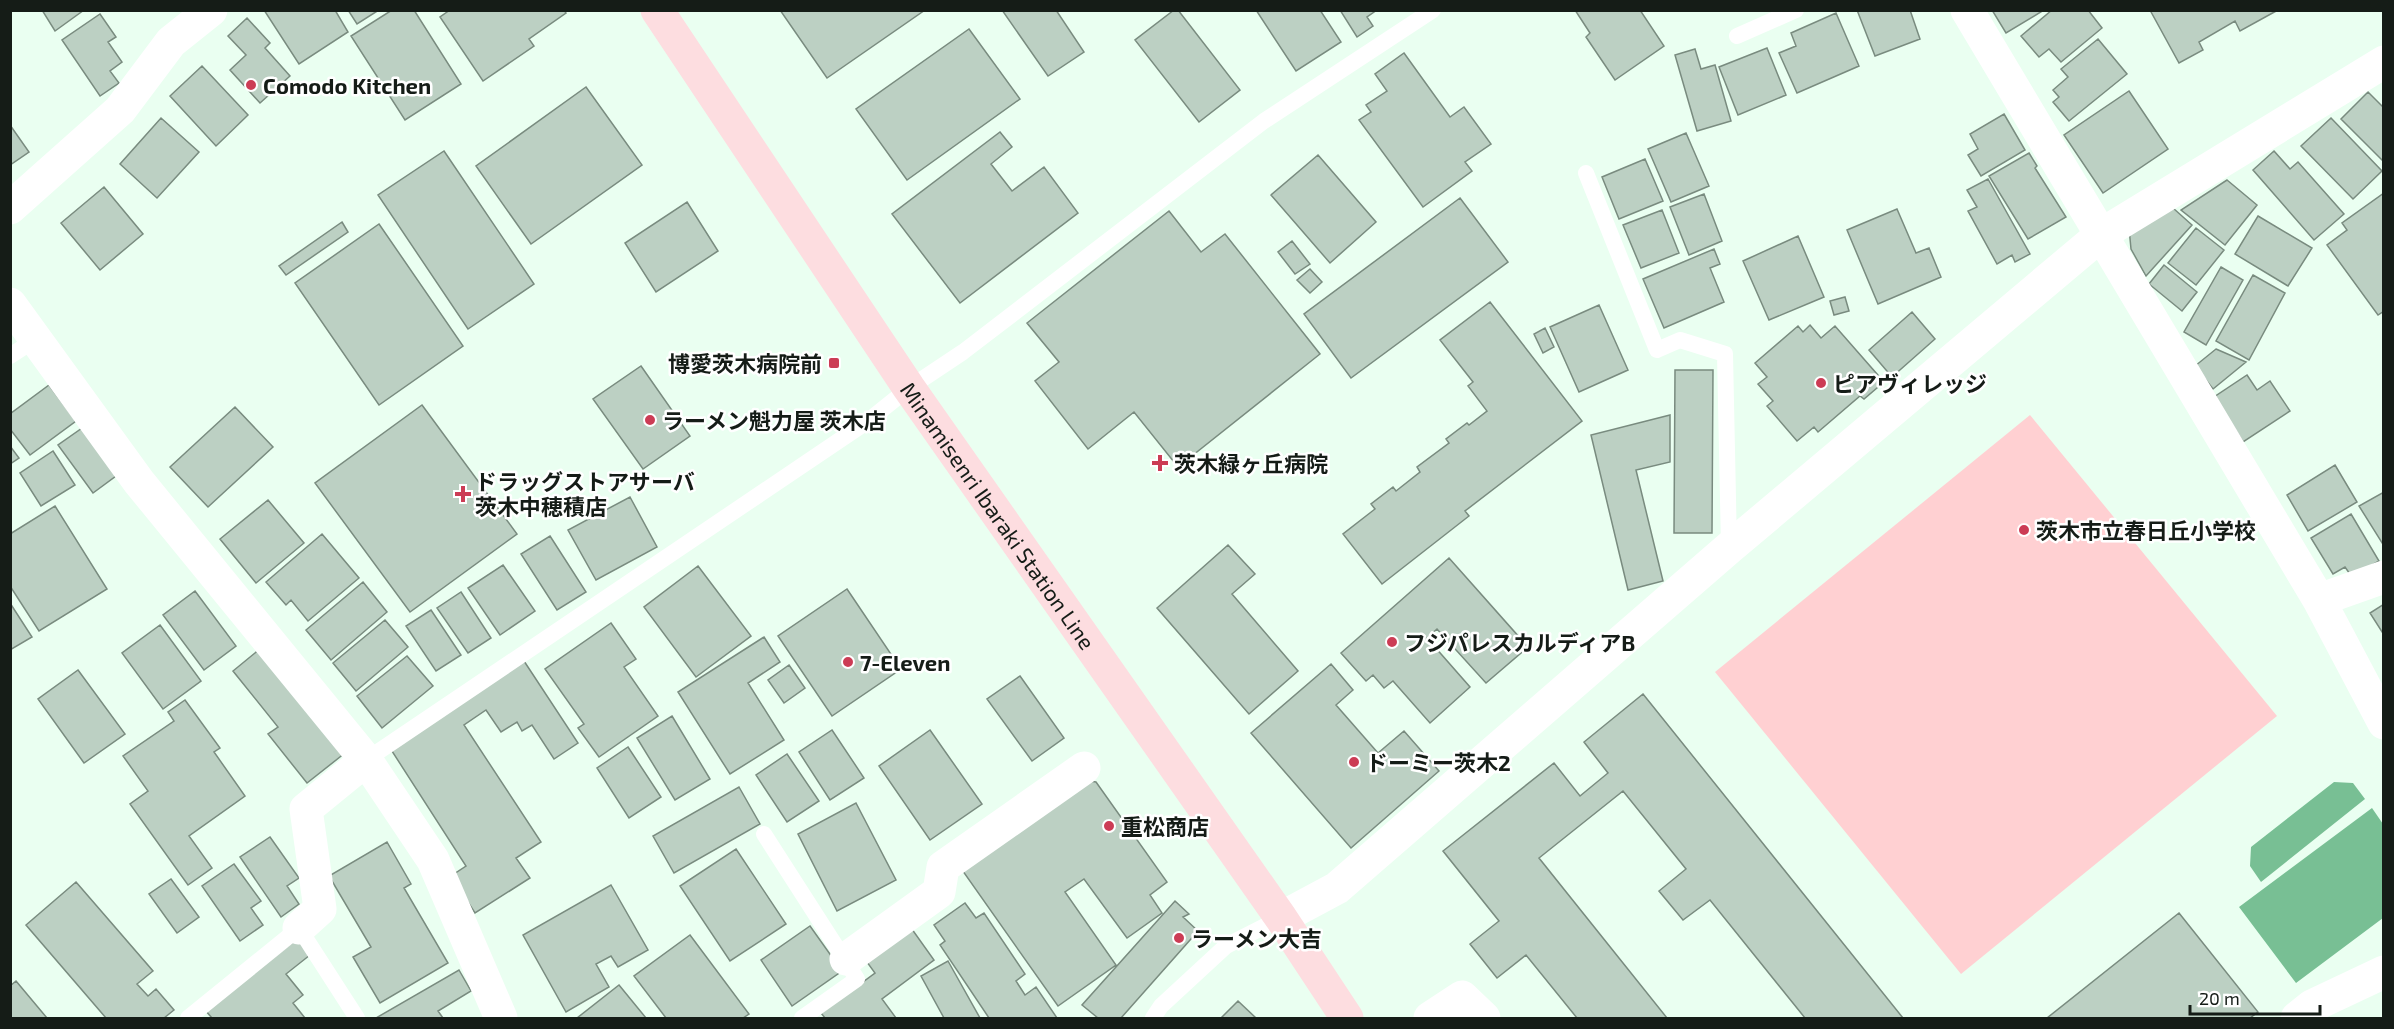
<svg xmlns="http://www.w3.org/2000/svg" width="2394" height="1029" font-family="'Exo 2','Noto Sans JP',sans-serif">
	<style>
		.garden { fill: #ffd0d2 }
		.water { fill: #78bf94 }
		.building { fill: #bcd0c3; stroke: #798b7f; stroke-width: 1.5 }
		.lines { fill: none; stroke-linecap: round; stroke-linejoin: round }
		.service { stroke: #fff; stroke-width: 16 }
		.minor { stroke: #fff; stroke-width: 33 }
		.secondary { stroke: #fddde0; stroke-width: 33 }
		.poi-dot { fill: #cc3c55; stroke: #fff; stroke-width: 2 }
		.labels { text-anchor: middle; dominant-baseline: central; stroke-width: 5; stroke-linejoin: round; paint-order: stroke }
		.poi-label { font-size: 22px; font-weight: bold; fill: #151c17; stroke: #fff; text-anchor: start }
		.street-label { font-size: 22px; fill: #151c17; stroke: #fff }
	</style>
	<rect width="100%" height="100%" fill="#eafff1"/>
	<path class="garden" d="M2030,415L2277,716L1961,974L1715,672Z"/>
	<path class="water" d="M2334,782L2353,783L2365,799L2261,882L2250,866L2251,847Z
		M2372,808L2383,824V918L2296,983L2239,907Z"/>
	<path class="building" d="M42,10H84L55,31Z
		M264,10H335L348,32L299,64Z
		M348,10H379L357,24Z
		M392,10H414L461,84L405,120L351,36Z
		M450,10H564L566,13L529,39L534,46L483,81L440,17Z
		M780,10H925L827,78Z
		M1002,10H1056L1084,52L1048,76Z
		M1174,10H1178L1240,90L1199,122L1135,40Z
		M1256,10H1320L1341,42L1296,71Z
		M1340,10H1377L1367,17L1373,26L1357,37Z
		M1575,10H1640L1664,46L1615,80L1586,37L1590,33Z
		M1857,10H1910L1920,39L1875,56Z
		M1992,10H2044L2006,33Z
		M2052,10H2088L2102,28L2061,62L2049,49L2039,57L2021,36Z
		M2150,10H2278L2240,31L2235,21L2199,42L2203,50L2179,63Z
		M1836,13L1859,66L1797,93L1779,53L1796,46L1791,33Z
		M100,14L116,37L108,42L122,62L110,71L119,83L100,96L62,40Z
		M247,18L270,43L265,48L290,76L260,103L230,70L246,55L228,36Z
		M969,29L1020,99L907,180L856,109Z
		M2098,39L2127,74L2069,121L2053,102L2059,97L2053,90L2068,77L2061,69Z
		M1767,48L1786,95L1738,115L1719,67Z
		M1695,49L1701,69L1715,65L1731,121L1697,131L1675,55Z
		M1404,53L1450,117L1464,107L1491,144L1465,162L1472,171L1423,207L1359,120L1371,112L1366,105L1387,91L1375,74Z
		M202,66L248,115L216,146L170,96Z
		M586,87L642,165L531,244L476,166Z
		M2129,91L2168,149L2103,193L2064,135Z
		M2368,92L2384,108V162L2341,119Z
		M2004,114L2025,150L1981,176L1968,155L1978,149L1970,134Z
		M161,118L199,152L157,198L120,164Z
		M2331,118L2382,171L2353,199L2301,146Z
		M10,125L29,152L10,165Z
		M1000,132L1012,147L991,164L1012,191L1044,167L1078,213L960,303L892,214Z
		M1686,133L1709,186L1671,202L1648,149Z
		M444,151L534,284L468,329L378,195Z
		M2274,151L2290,169L2298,162L2344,214L2314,240L2253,170Z
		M2029,153L2037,166L2035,168L2066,217L2028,239L1989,176Z
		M1318,155L1376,222L1330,263L1271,195Z
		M1645,159L1663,201L1619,219L1602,177Z
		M1988,179L2030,254L2015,262L2012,255L1997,264L1968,211L1977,207L1967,190Z
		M2227,180L2257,205L2225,245L2181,210Z
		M104,187L143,234L100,270L61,223Z
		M2384,193V311L2378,315L2327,245L2347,230L2342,223Z
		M1704,194L1722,241L1689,255L1670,207Z
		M1460,198L1508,262L1351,378L1304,314Z
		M687,202L718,251L656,292L625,243Z
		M2173,208L2192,225L2146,276L2131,249L2129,228Z
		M1897,209L1916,253L1929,248L1941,277L1878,304L1847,230Z
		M1662,210L1679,253L1641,268L1623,225Z
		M1169,211L1201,252L1225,234L1320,354L1178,467L1134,412L1088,449L1035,381L1059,362L1027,323Z
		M2258,216L2312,248L2288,286L2235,254Z
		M342,222L348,232L286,275L279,266Z
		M379,224L463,346L379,405L295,283Z
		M2196,228L2224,250L2196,285L2168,263Z
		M1798,236L1824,297L1769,320L1743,261Z
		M1292,241L1310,264L1295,274L1278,252Z
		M1714,249L1720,264L1710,268L1724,302L1664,328L1643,279Z
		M2164,265L2197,292L2182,311L2149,284Z
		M2221,267L2243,280L2206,345L2184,332Z
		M1310,269L1322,282L1310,293L1297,280Z
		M2253,275L2285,293L2249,360L2216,341Z
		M1845,297L1849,311L1834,315L1830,301Z
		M1490,302L1582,421L1465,511L1469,516L1382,584L1343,534L1375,509L1371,504L1393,487L1396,491L1420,472L1417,467L1449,443L1446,439L1467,423L1469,425L1487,411L1468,386L1473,382L1440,340Z
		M1599,305L1628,370L1579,392L1550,327Z
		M1912,312L1935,339L1892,377L1869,350Z
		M1810,325L1821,338L1835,326L1884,382L1864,399L1860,396L1818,432L1814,427L1797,441L1767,406L1773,401L1758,384L1767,377L1755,363L1798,326L1803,332Z
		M1545,328L1554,347L1543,353L1534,334Z
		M2216,349L2246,362L2213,389L2195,366Z
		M641,366L690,436L643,469L593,399Z
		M1675,370H1713L1712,533H1674Z
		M2247,375L2257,390L2270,381L2290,411L2243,442L2214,397Z
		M49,385L76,421L30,455L10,429V414Z
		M422,405L517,534L410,612L315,483Z
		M235,407L273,447L208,507L170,467Z
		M1670,415V462L1636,470L1663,581L1628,590L1591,435Z
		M85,426L120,473L93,493L58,445Z
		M10,446L19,458L10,464Z
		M53,451L75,485L41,506L20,473Z
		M2335,465L2357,502L2308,531L2287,495Z
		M2384,492V546L2359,506Z
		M630,497L657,547L596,580L568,530Z
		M268,500L304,543L256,583L220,539Z
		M55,506L107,589L39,631L10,586V534Z
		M2351,514L2379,561L2352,577L2345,567L2333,574L2311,538Z
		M322,534L359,578L308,621L291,600L286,605L266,582Z
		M550,536L586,592L557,610L521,554Z
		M1228,545L1255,574L1232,594L1298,671L1249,714L1157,608Z
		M1449,558L1528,647L1486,683L1437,629L1427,638L1470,687L1430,723L1393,681L1384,688L1373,675L1366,681L1341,653Z
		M503,565L535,611L500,635L468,588Z
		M698,566L751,636L696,677L644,607Z
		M363,582L387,612L331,660L306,630Z
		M847,589L901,669L832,716L778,636Z
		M195,591L236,646L204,670L163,615Z
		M461,592L491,638L468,653L437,608Z
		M10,603L32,637L10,650Z
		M2384,604V635L2370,613Z
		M431,610L461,655L436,671L406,626Z
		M385,620L408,647L356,691L333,663Z
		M611,623L636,659L624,667L658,716L599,757L578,728L584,724L545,669Z
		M160,625L201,681L163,709L122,653Z
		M764,637L780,662L748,683L784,740L730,774L678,692Z
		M261,648L345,753L307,783L268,734L278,727L233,671Z
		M407,656L433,686L382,728L357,696Z
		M524,661L578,743L554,759L532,725L522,731L517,722L501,732L486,710L464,725L541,842L516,858L530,878L475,913L451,876L466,866L390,748Z
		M1331,664L1353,690L1336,705L1378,753L1404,731L1439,771L1351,848L1251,733Z
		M789,665L805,688L784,703L768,680Z
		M78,670L125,734L84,763L38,699Z
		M1020,676L1064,738L1032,761L987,699Z
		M1643,694L1903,1018H1805L1710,900L1683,920L1659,891L1686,869L1623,791L1539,858L1667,1018H1577L1526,955L1497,978L1470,944L1499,921L1443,851L1554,763L1580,796L1608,773L1584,742Z
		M185,700L220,748L214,752L245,796L189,836L212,868L188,885L130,804L148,791L123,756L174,721L168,712Z
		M672,716L710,779L675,800L637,738Z
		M832,730L864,778L830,800L799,752Z
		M930,730L982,804L930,840L879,766Z
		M628,747L661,797L629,818L597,768Z
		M787,754L819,801L787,822L756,775Z
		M1082,780L1096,782L1167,882L1150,895L1162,913L1127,938L1084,879L1065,892L1116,965L1058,1006L960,867Z
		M739,787L760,824L674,873L653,836Z
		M856,803L896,880L837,911L798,834Z
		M270,837L299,878L287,886L299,904L281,917L240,857Z
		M387,842L411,884L404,888L448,963L380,1003L353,957L371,947L329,876Z
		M736,849L786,924L730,961L680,886Z
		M234,864L261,901L251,908L263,925L240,941L202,886Z
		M171,879L199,917L177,933L149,894Z
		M76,882L153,971L137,984L148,996L156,989L174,1010L164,1018H106L26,925Z
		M611,885L648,950L618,967L611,956L596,964L609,987L566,1012L523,935Z
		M1175,901L1189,914L1183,917L1198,931L1121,1018H1098L1082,1005Z
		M965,903L976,918L984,913L1025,974L1016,981L1025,995L1036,987L1057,1018H989L940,945L945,941L934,925Z
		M2179,913L2258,1012L2250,1018H2047Z
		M909,925L934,960L882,999L896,1018H825L821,1013L875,973L864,958Z
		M810,926L842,971L792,1006L761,960Z
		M690,935L749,1014L743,1018H666L634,976Z
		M297,939L310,955L286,974L303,995L293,1003L305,1018H212L205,1010Z
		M948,961L980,1018H944L921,976Z
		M459,970L471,991L438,1011L443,1018H376Z
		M16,981L47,1018H10V986Z
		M619,985L646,1018H577Z
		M1238,1001L1256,1018H1221Z"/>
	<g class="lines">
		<path class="service" d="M1737,36L1796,10
			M1586,173L1657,350L1680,340L1725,354L1729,547
			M10,356L36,339
			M366,760L868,421L909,388L963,352L1264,121L1433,10
			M764,834L857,979L802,1018
			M188,1018L299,928L357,1018
			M1153,1018L1161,1006L1226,946L1281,918"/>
		<path class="minor" d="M1967,10L2319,600L2384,723
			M10,208L120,110L171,42L211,10
			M10,304L139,482L366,760L433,860L501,1018
			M2319,600L2384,577
			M1281,918L1337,888L1729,548L2102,234L2384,62
			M299,928L320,909L306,809L366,760
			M846,959L939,892L943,867L1084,768
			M1430,1018L1462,997L1484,1018
			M2297,1018L2312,1006L2384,972"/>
		<path class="secondary" id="s1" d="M657,10L909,388L1281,918L1347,1018"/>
	</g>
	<g class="poi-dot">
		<circle cx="251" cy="85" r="6"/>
		<rect x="828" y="357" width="12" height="12" rx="3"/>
		<circle cx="1821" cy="383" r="6"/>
		<circle cx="650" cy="420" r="6"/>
		<path d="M1157 454h6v6h6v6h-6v6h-6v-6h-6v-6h6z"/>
		<path d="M460 485h6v6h6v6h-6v6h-6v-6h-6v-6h6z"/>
		<circle cx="2024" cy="530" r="6"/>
		<circle cx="1392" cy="642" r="6"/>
		<circle cx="848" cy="662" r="6"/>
		<circle cx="1354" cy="762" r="6"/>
		<circle cx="1109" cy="826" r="6"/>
		<circle cx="1179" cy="938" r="6"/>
	</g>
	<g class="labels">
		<g class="poi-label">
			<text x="263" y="85">Comodo Kitchen</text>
			<text x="822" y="363" text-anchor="end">博愛茨木病院前</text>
			<text x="1833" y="383">ピアヴィレッジ</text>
			<text x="662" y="420">ラーメン魁力屋 茨木店</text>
			<text x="1174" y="463">茨木緑ヶ丘病院</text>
			<text x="475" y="481">ドラッグストアサーバ<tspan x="475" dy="25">茨木中穂積店</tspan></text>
			<text x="2036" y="530">茨木市立春日丘小学校</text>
			<text x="1404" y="642">フジパレスカルディアB</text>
			<text x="860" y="662">7-Eleven</text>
			<text x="1366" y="762">ドーミー茨木2</text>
			<text x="1121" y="826">重松商店</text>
			<text x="1191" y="938">ラーメン大吉</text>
		</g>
		<g class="street-label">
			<text stroke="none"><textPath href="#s1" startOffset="610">Minamisenri Ibaraki Station Line</textPath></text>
		</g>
	</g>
	<rect width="2394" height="1029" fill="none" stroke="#151c17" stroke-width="24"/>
	<path d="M2190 1005v9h130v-9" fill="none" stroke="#151c17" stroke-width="3"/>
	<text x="2199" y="1005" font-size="18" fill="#151c17" stroke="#ffffff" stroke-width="4.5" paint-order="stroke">20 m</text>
</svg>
